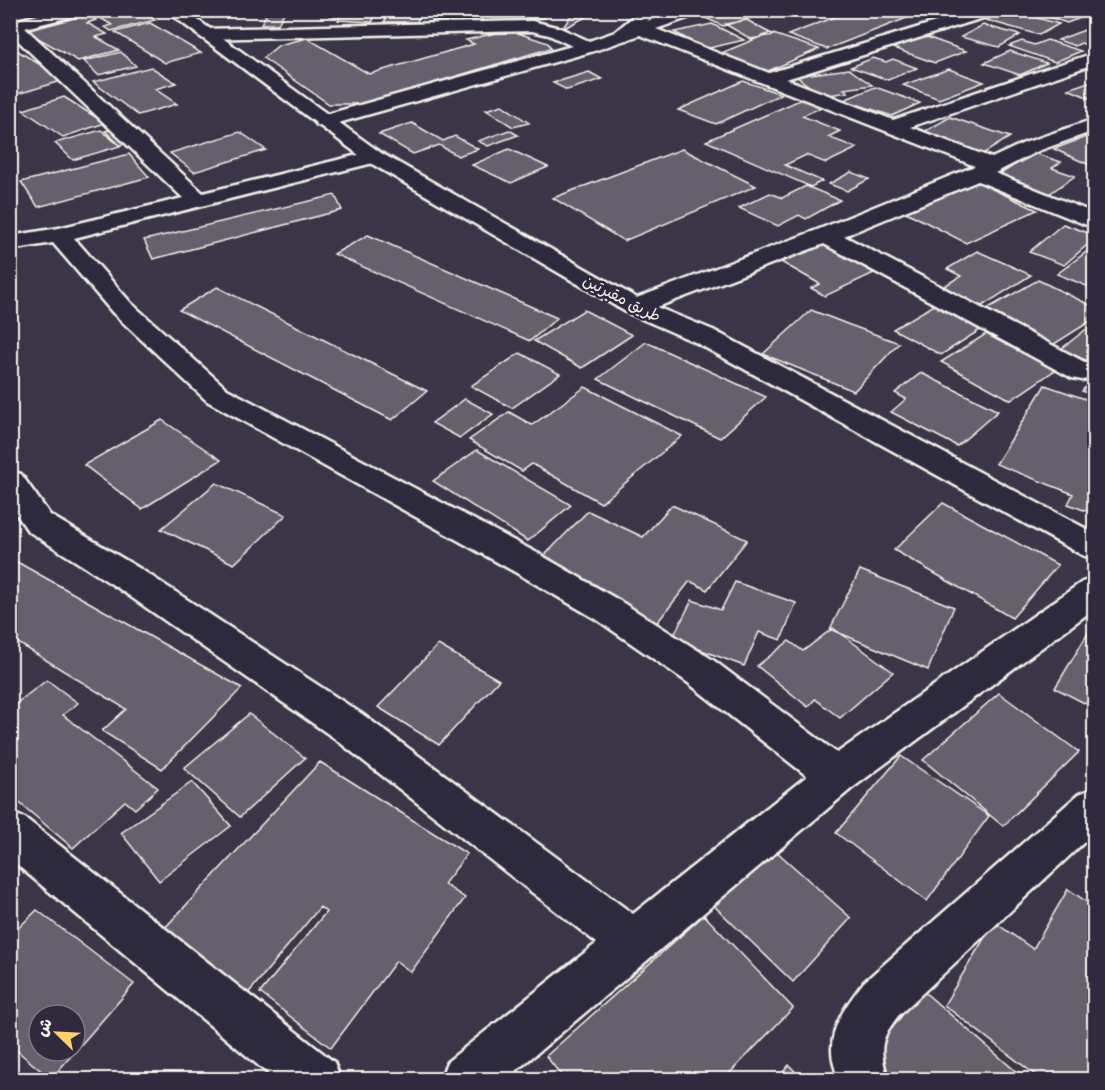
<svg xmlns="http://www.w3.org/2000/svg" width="1105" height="1090" font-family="Itim,'Playpen Sans Arabic',sans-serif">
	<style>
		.building { fill: #65616c; stroke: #f4f1e8; stroke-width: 1.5; fill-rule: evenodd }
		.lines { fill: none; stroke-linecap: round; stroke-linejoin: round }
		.pedestrian-casing { stroke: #f4f1e8; stroke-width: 5 }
		.minor-casing { stroke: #f4f1e8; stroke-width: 5 }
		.tertiary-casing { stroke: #f4f1e8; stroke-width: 5 }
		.pedestrian { fill: #2f2a3d; fill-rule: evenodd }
		.minor { fill: #2f2a3d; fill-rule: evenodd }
		.tertiary { fill: #2f2a3d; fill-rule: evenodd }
		.labels { text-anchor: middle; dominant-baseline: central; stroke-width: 5; stroke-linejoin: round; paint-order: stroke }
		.far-street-label { font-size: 16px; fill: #f4f1e8; stroke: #2f2a3d }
	</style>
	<rect width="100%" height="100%" fill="#3b3647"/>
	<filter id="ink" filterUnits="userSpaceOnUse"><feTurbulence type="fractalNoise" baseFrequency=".0167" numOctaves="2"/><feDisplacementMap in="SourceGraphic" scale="12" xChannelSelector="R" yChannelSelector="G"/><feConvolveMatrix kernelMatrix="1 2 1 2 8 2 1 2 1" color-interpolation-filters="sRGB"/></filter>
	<g filter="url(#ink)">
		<path class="building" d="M118,10H139L155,20L111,31L105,27L112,25L97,16Z
			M333,10H422L417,22H384L387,17H375L372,22L338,20L340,16H330Z
			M433,10H483L482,20L432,21Z
			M490,10H542L545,18L493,21Z
			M575,10H600L562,29Z
			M722,10H778L723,26L701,16Z
			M853,10H894L912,16L827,49L788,35Z
			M921,10H953L935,16Z
			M1008,10L1059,24L1039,35L986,20Z
			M1033,10H1093L1094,13L1067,23L1030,11Z
			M268,11H285L278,24H261Z
			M86,15L96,20L87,23L107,34L96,37L119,50L78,61L26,31Z
			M747,20L764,30L774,35L751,39L725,24Z
			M150,23L201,53L165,63L115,32Z
			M712,24L744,40L705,49L674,32Z
			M983,25L1020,35L999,47L961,37Z
			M1087,29L1094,32V48L1081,43L1075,46L1058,40Z
			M509,30L548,43L551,48L363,104H329L263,58L279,45L307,38L369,74L474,44L466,40Z
			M770,33L819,49L768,71L719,54Z
			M924,36L966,51L935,63L893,48Z
			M1047,40L1081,51L1055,62L1009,46L1022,41L1034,45Z
			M10,46L65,80L14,95L10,93Z
			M1010,51L1047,63L1020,75L984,63Z
			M121,52L136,66L98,75L84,61Z
			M873,58L886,62L893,59L917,68L888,80L851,67Z
			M151,67L176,83L155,89L177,104L138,115L93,82Z
			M849,69L872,85L844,89L848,92L822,96L796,76Z
			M949,69L984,82L939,99L903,85Z
			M589,72L602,79L567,90L553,83Z
			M1094,80V100L1068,89Z
			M743,81L781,94L716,124L678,110Z
			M875,87L920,103L892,116L844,100Z
			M64,97L105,123L63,137L23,110Z
			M802,99L822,107L802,116L840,131L828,137L857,148L826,163L806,155L785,165L822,181L811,187L706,141Z
			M502,105L529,123L513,127L486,110Z
			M950,117L1010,137L983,154L922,133Z
			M412,123L443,141L455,136L478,149L458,156L439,145L413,154L379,134Z
			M114,129L128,143L120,145L105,131Z
			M101,130L120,146L73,160L55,143Z
			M509,130L518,135L488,146L478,141Z
			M240,132L266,150L194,172L170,153Z
			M1094,134V167L1054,149Z
			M509,149L548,167L511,183L472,165Z
			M682,149L756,186L624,241L553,198Z
			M1034,153L1061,162L1052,168L1075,176L1049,194L997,176Z
			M129,154L149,177L38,207L21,182Z
			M851,172L869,179L847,191L829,184Z
			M975,181L1037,210L966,243L904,211Z
			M806,186L840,200L806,219L799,215L778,226L739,208L770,193L782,198Z
			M335,195L342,210L153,259L144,240Z
			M1063,224L1094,235V239L1064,265L1029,252Z
			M368,235L557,318L530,341L334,254Z
			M822,244L874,273L825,296L811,288L820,284L781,262Z
			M1094,246V289L1057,274Z
			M977,251L1031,275L979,308L939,289L961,276L947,269Z
			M1038,280L1094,307V319L1051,346L983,311Z
			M217,287L427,391L392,420L179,310Z
			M936,304L983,328L941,355L893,329Z
			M584,310L632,335L582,368L534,341Z
			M811,310L847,324L899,343L854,391L763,354Z
			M1094,323V364L1061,349Z
			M986,334L1055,370L1011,400L941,362Z
			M646,342L766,397L720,438L598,379Z
			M520,353L560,374L512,408L471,386Z
			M921,373L998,411L957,446L891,412L906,399L895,393Z
			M1094,378V396L1082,391Z
			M1045,385L1094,402V514L1068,504L1073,494L996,464Z
			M585,387L682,436L601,503L532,464L522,471L469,440L509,412L532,425Z
			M465,399L493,414L460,438L432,423Z
			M162,420L221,460L142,509L84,465Z
			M477,450L571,505L528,541L433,481Z
			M216,483L286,515L234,564L161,529Z
			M943,503L1058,565L1012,618L894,550Z
			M672,505L747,540L707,590L690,581L656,624L538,562L588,511L643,537Z
			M10,558L242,688L162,769L102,731L126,709L10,638Z
			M860,570L954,607L928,670L830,629Z
			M735,582L796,603L781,640L759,632L744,666L672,639L692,600L721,610Z
			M1094,623V708L1055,688Z
			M833,628L893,672L840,718L815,699L808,707L757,666L789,641L803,651Z
			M438,645L499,680L439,745L378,707Z
			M47,680L78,703L63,715L158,788L135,809L125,801L73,848L10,795V708Z
			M999,693L1079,752L1003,826L923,760Z
			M249,714L305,758L240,817L184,768Z
			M901,756L989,816L927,901L836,833Z
			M320,762L467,854L444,884L465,898L411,972L396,961L331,1048L260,993L326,912L320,907L246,996L162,931Z
			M192,782L231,826L159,881L121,833Z
			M767,843L851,918L793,982L708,900Z
			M1068,889L1094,907V1080H1042L944,1005L994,922L1033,949Z
			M37,910L134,984L51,1079L10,1045V936ZM39,1015H75V1051H39Z
			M704,915L793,1008L723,1080H565L546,1056Z
			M922,990L1026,1080H881L864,1064Z
			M789,1065L803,1080H776Z"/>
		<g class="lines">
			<defs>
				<path id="pedestrian" d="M641,10H659L627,40H615L613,36L615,32Z"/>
				<path id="minor" d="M58,10H88L86,13L25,28L203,193L374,151L381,153L384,157L381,161L74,238L131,303L227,389L539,554L620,601L713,660L837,753L1082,582L1094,578V609L851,789L505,1080H440L447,1062L597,943L334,738L118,588L28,531L10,505V471L21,474L50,515L142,570L362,714L633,914L807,776L687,682L596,619L515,572L207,401L113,313L53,243L10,250V236L59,228L183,198L10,33V22Z
					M679,10H704L702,13L656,29L769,73L975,10H1001L999,13L786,79L893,120L1094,53V64L910,127L992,158L1024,143L1094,119V131L1038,151L995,173L1094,213V228L978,181L844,236L1092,366L1094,370L1092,378L1082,380L1072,378L824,244L644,312L635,315L626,312L622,307L626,302L817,230L975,166L640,35L594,51L324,127L317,125L314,121L317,117L572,46L549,35L532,31L204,39L196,34L204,29L532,21L560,28L589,41Z
					M1094,788V833L898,1016C878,1042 880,1049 888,1080H838C836,1070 832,1060 832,1051C831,1025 849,1001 864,982L1079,794Z
					M10,813L25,818L334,1062L341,1080H276L10,859Z"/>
				<path id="tertiary" d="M165,10H184L381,153L644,302L713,330L1094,533V559L1082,555L695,342L626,312L367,161Z"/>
			</defs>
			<use href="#pedestrian" class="pedestrian-casing"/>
			<use href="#minor" class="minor-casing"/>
			<use href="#tertiary" class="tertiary-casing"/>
			<use href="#pedestrian" class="pedestrian"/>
			<use href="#minor" class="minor"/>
			<use href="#tertiary" class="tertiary"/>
		</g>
	</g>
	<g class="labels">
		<g class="far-street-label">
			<text transform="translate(622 298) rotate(27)">طريق مقبرتين</text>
		</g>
	</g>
	<rect width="1105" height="1090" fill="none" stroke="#2f2a3d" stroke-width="36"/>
	<rect x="18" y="18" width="1069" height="1054" fill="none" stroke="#f4f1e8" stroke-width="2" filter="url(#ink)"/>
	<g transform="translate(57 1033) rotate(294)"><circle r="28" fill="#2f2a3d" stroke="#7e7a81" stroke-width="1.5"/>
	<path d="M0-4.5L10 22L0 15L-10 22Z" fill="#ffd166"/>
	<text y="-9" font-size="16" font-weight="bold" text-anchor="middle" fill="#f4f1e8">ش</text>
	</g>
</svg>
